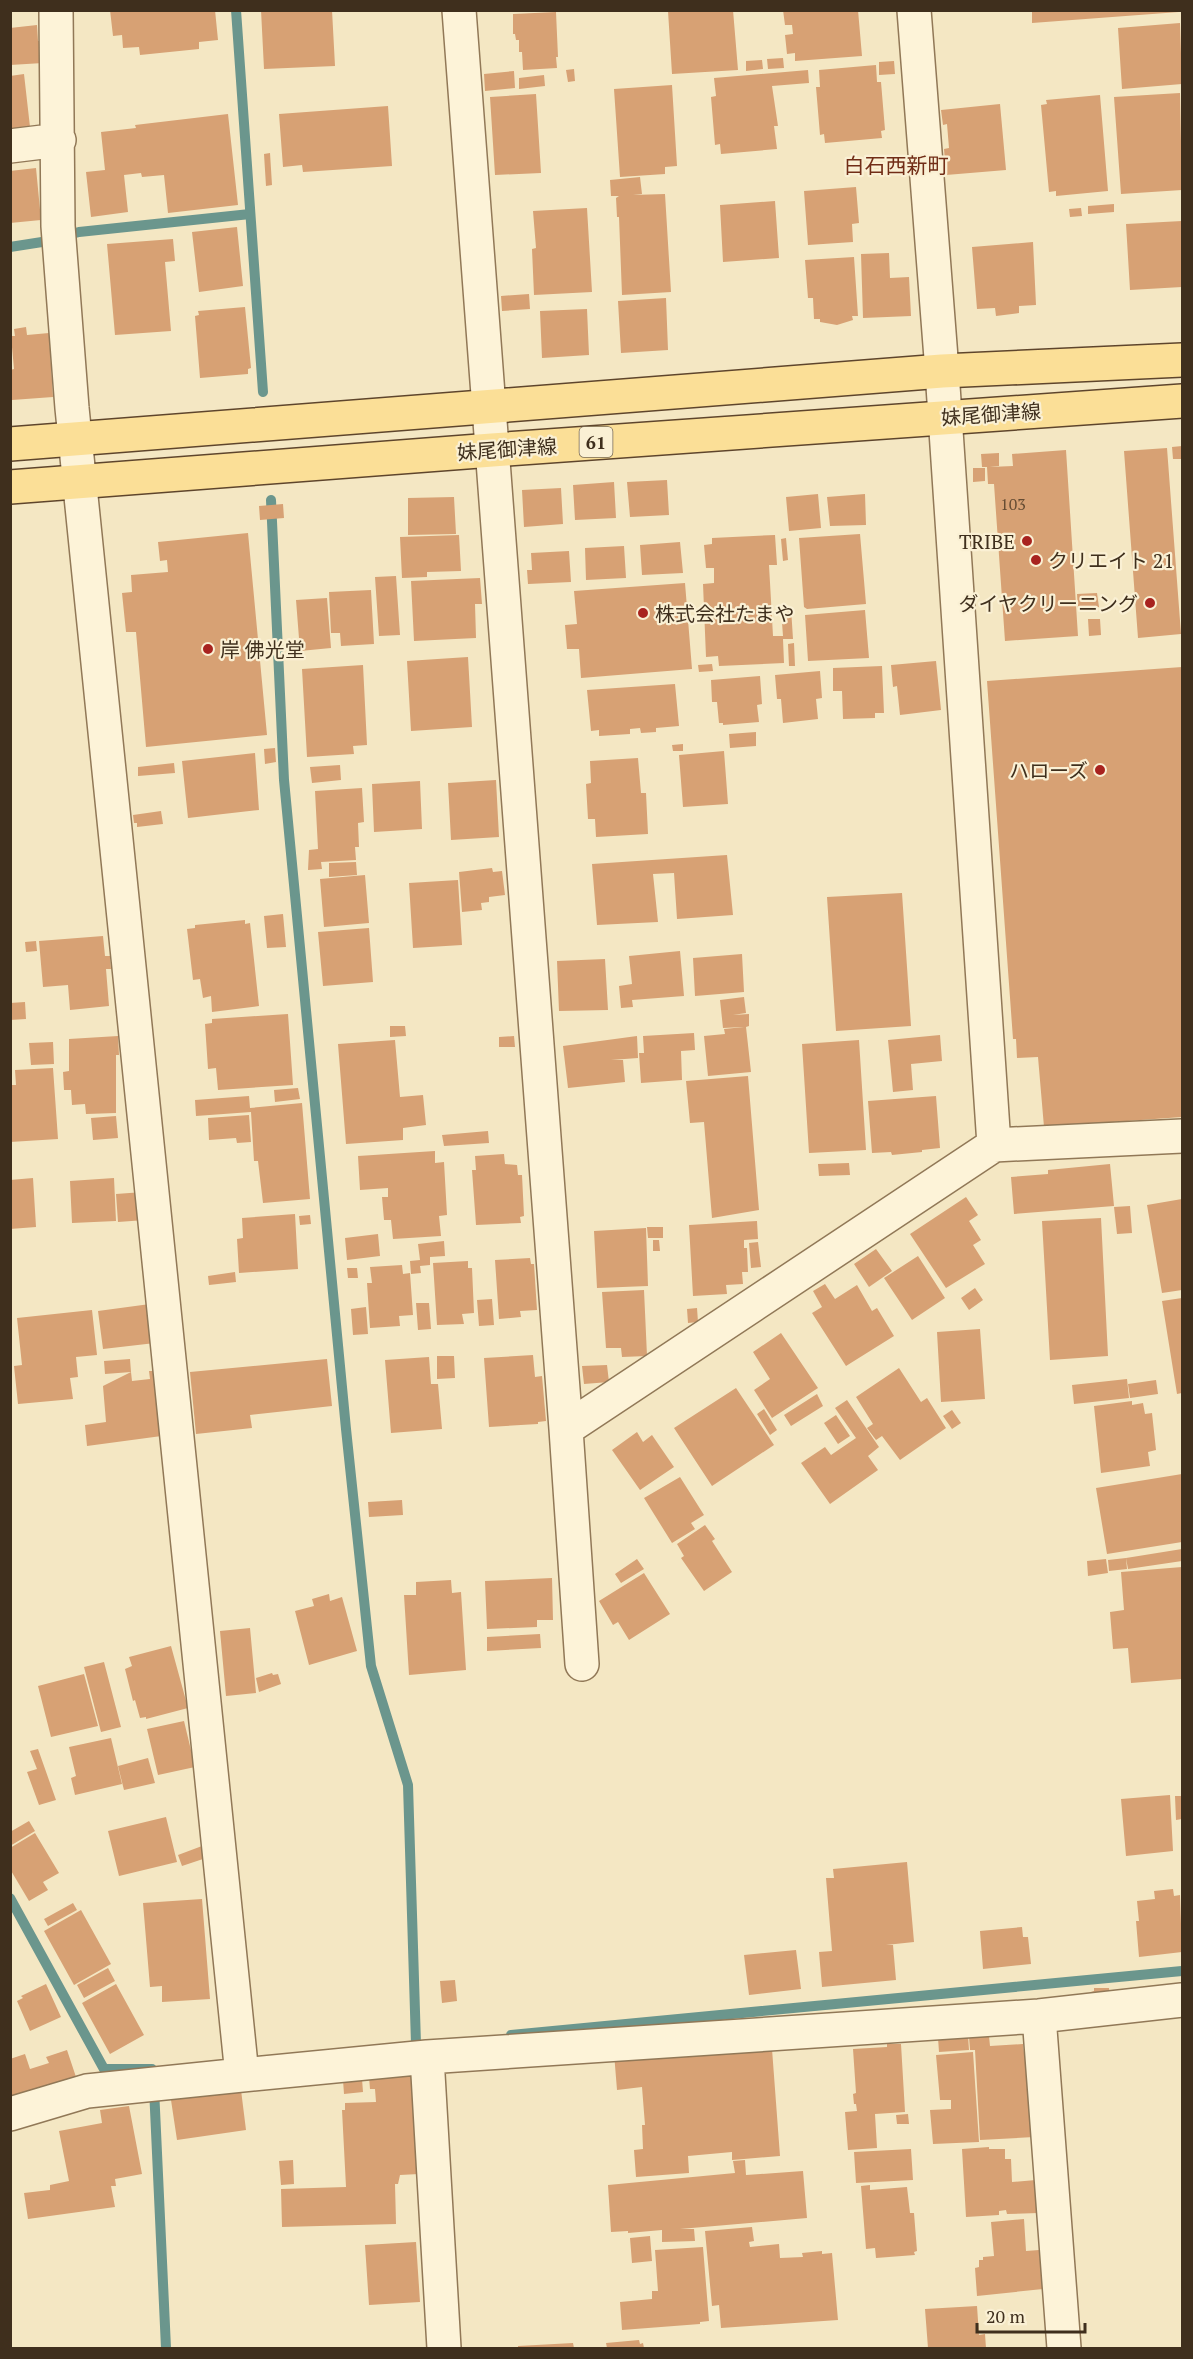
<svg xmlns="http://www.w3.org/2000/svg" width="1193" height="2359" font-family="'PT Serif','Noto Sans JP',serif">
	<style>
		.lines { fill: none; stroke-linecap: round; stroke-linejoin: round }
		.stream { stroke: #6b968d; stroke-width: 10 }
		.building { fill: #d7a174 }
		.minor-casing { stroke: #917857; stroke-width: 36 }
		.major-casing { stroke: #5e452c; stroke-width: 36 }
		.minor { stroke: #fdf3d8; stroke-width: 33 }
		.major { stroke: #fbdf97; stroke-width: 33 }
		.poi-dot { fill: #a8231f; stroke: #faf0d4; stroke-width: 2 }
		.labels { text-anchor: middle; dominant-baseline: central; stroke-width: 4.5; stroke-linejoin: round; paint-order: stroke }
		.number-label { font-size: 16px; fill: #654c33 }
		.shield { fill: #faf0d4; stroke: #776954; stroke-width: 1.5 }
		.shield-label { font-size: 18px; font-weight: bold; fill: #3f2f1d }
		.street-label { font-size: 20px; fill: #3f2f1d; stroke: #faf0d4 }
		.poi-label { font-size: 20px; fill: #3f2f1d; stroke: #faf0d4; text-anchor: end }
		.neighbourhood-label { font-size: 21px; fill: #712d16; stroke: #faf0d4 }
	</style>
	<rect width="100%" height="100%" fill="#f4e7c3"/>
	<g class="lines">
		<path class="stream" d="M236,10L263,392
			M10,247L42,242L79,232L250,214
			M271,500L284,780L346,1429L371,1666L408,1785L416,2044
			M10,1898L104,2069H152
			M511,2035L1182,1971
			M154,2088L166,2348"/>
	</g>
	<path class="building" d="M110,10H215L218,40L199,42V49L140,55L139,47L123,48L122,35L113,36Z
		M261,10H332L335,66L264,69Z
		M733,10L738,70L672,74L668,11Z
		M783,10H858L862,56L795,61V53L787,54L785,35L793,34L792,25H785Z
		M1032,10H1179V12L1032,23Z
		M556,12L558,57H556L557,68L523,70L522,52H519V40H516L515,34H513V14Z
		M1180,23L1182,84L1122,89L1118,28Z
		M37,25L38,41H43V63L10,65V28Z
		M783,58L784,68L768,69L767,59Z
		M762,60L763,69L746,71V61Z
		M894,61L895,74L879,75V62Z
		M876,65L877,82H881L885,130L881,131L882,138L825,143L824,134L820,135L816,87H820L819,70Z
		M574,69L575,81L568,82L566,70Z
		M808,70L809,83L772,86L778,126H774L777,149L721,154L720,144L715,145L711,97L716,96L714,78Z
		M514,71L515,88L485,91L484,74Z
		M24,74L30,127L10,129V76Z
		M544,75L545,86L519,89V78Z
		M672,85L677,166L665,167V174L620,177L614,89Z
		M1180,93L1182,190L1121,194L1114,97Z
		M536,94L541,173L495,175L490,97Z
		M1100,95L1108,191L1056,196V191L1049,192L1041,105L1047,104L1046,100Z
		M1000,104L1006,170L946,175L944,149L949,148L947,124L943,125L941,110Z
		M388,106L392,166L303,172L302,165L283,167L279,114Z
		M228,114L238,205L168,213L164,175L142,177L141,173L124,175L128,212L91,217L86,172L105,170L101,132L136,128L135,125Z
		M270,153L272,185L266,186L264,154Z
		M36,168L41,220L10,223V171Z
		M640,177L642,194L633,195L665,194L671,292L622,295L619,217H617L616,198L619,196H611L610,180Z
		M856,187L859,223L852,224L853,242L808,245L804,191Z
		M775,201L779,258L723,262L720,205Z
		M1114,204V212L1088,214V206Z
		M587,208L592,292L534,295L532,249L536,248L533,211Z
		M1081,208L1082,216L1070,217L1069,209Z
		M1182,221V287L1130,290L1126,224Z
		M237,227L243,286L199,292L192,232Z
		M173,239L175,261L165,262L171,331L115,335L107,244Z
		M1033,242L1036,305L1019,306V313L996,316L995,308L977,309L972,247Z
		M889,253L890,278L909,277L911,316L863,318L861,254Z
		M854,257L858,316H852L853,320L837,325L820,322V319H814L813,298H808L805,260Z
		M529,294L530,309L502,311L501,296Z
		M666,298L668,350L621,353L618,301Z
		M245,307L251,368L248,369V374L200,378L195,316L199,315L198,311Z
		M587,309L589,355L542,358L540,311Z
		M26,327L27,335L49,333L53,397L12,400L10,370L14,369L11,336H15L14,329Z
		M1182,446V459H1173L1172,447Z
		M1167,448L1181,634L1138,638L1124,451Z
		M1066,450L1078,636L1005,641L994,484H988L987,467H982L981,454L999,453V466L990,467L1013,466L1012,454Z
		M973,468H985V481L973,482Z
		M667,480L669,515L630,517L627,482Z
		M614,482L616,518L575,520L573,485Z
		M561,488L563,524L524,527L522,490Z
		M818,494L821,528L789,531L786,497Z
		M865,494L866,525L830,526L827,497Z
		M454,497L456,534L408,535V498Z
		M283,504L284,518L260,520L259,506Z
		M248,533L267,735L146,747L136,632H126L122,593L132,592L131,575L168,572L167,560L160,561L158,542Z
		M860,534L866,604L807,609L804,607L799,538Z
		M459,535L461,571L427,572V577L402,578L400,537Z
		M775,535L777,565H769L773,636H783L781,609L791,608L793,639H783L784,663L719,666L718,656L706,657L703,584L714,583V568H706L704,545L712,544V538Z
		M786,538L788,560L783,561L781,539Z
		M680,542L683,573L642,575L640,545Z
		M624,546L626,578L586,580L585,548Z
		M569,551L571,582L528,584L527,570H532L531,553Z
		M396,576L400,635L379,636L375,577Z
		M480,578L482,604H475L476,638L414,641L411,581Z
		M685,583L692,669L581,678L579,649H567L565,625L577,624L574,591Z
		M371,590L374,644L341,646L340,633H331L329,592Z
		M1097,593L1099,607L1078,609L1077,594Z
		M327,598L331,648L300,651L296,600Z
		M865,610L869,658L808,661L805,615Z
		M1088,619H1100L1101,635L1089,636Z
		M794,643L795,666H789L788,644Z
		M468,657L472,727L411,731L407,661Z
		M936,661L941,710L900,715L897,686L893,687L891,665Z
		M712,664L713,671L699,672L698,665Z
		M363,665L367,745L353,746L354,754L307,757L302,669Z
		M882,666L884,713H875V718L843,719L842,691H833V668Z
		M1182,667V1117L1044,1127L1038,1057L1017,1058L1016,1039H1013L987,681Z
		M820,671L822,698L816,699L818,719L783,723L781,699H777L775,675Z
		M760,676L762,704L757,705L759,722L723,725V723H719L717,702H712L711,680Z
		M675,684L679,726L656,728V732L641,733L640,728L630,729V734L599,736V730L591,731L587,690Z
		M756,732V746L730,748L729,734Z
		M683,744V751H673L672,745Z
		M275,748L276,762L265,764L264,749Z
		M724,751L728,804L683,807L679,755Z
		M255,753L259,810L188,818L182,761Z
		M638,758L641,793H646L648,834L596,837L595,819H588L586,784L591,783L590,761Z
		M174,763L175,773L138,776V767Z
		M340,765L341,780L312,783L310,767Z
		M496,780L499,837L451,840L448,783Z
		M420,781L422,829L374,832L372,784Z
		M362,788L364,822L358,823L359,847H355L356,860L321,862L322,869L308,870L309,850L318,849L315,791Z
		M161,811L163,824L137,827V823H134L133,815Z
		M727,855L733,915L677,919L674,873L653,874L658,922L597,925L592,864Z
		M356,862L357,875L329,877V863Z
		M492,868L493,872L502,871L505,895L489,897V902L481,903L482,910L462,912L459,872Z
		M365,875L369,923L324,927L320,879Z
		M458,880L462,945L413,948L409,883Z
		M902,893L911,1026L836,1031L827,897Z
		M283,914L286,947L267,948L264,916Z
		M245,920V924L250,923L259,1006L212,1012L211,996L203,998L200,979L193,980L187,929L195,928V925Z
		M369,928L373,982L323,986L318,932Z
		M103,936L105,956H110L111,969H106L109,1006L70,1010L68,985L43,987L39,941Z
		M36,941L37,951L26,952L25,942Z
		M680,951L684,996L632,1000L633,1007L621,1008L619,986L632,984L629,956Z
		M742,954L744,992L695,996L693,958Z
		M605,959L608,1010L559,1011L557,961Z
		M744,997L746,1013L733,1015L749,1014V1026L746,1027L751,1072L708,1076L704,1036L725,1034L724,1029L744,1027L723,1028L720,1000Z
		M25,1002L26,1019L10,1020V1003Z
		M288,1014L293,1085L218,1090L216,1068L208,1069L205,1024L212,1023V1019Z
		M390,1026H405L406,1036L390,1037Z
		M694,1033L695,1050L681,1051L682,1080L641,1083L639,1053H644L643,1036Z
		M940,1035L942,1061L911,1064L913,1090L893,1092L888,1040Z
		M118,1036L119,1055H116V1113L86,1114L85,1104L72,1105L71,1090H64L63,1072L69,1071V1039Z
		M514,1036L515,1047H499V1037Z
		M637,1036L638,1058L611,1060H623L625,1082L568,1088L563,1046Z
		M395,1040L400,1097L423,1095L426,1125L403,1128V1140L346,1144L338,1044Z
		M859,1040L866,1150L809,1153L802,1044Z
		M53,1042L54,1064L31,1065L29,1043Z
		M53,1068L58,1139L10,1142L11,1085H16L15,1070Z
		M748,1076L759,1210L712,1218L704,1122L690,1123L686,1081Z
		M298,1088L300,1099L275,1102L274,1090Z
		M249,1096L250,1108L302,1103L310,1199L263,1203L258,1161H254L251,1112L196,1116L195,1100Z
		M936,1096L940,1148L922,1150V1152L892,1155L891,1152L872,1153L868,1101Z
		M249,1115L251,1142L237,1143L236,1138L209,1140L208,1118Z
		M116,1116L118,1138L93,1140L91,1118Z
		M488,1131L489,1143L444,1146L442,1135Z
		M435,1151V1163L444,1162L447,1215L439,1216L441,1236L393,1239L391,1220H384L382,1197H388V1188L360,1190L358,1156Z
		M504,1154L505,1164L517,1165L518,1175H522L524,1216L520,1217L521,1223L476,1225L472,1170H476L475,1156Z
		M849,1163L850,1175L819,1176L818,1164Z
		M1110,1164L1114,1206L1014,1214L1011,1177L1048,1174V1170Z
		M33,1178L36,1227L10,1229V1180Z
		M114,1178L116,1221L72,1223L70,1181Z
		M143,1192L145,1220L118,1222L116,1194Z
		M966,1197L978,1215L969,1221L981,1240L973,1245L985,1264L946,1288L910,1234Z
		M1182,1199V1290L1162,1293L1147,1205Z
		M1130,1206L1132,1233L1117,1234L1114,1207Z
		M295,1214L298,1269L239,1273L237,1239L243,1238L242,1218Z
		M310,1215L311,1224L300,1225L299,1216Z
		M1101,1218L1108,1356L1050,1360L1042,1221Z
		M757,1221L758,1239L744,1240V1248H747L748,1272H742L743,1284L726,1285L727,1294L693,1296L689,1225Z
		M647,1227H663V1238H648Z
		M646,1228L648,1286L597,1288L594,1231Z
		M378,1234L380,1256L347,1260L345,1238Z
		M653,1240H659L660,1251H653Z
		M444,1241L445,1256L430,1257V1265L420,1266L421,1273L411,1274L410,1261L420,1260L418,1244Z
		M758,1242L761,1267L751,1268L749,1243Z
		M876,1249L892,1271L869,1287L854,1264Z
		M918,1256L945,1298L912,1320L884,1278Z
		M530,1258L531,1264H534L537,1310L520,1311L521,1317L499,1319L495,1260Z
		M468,1261V1268H472L474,1313L462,1314L464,1324L437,1325L433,1263Z
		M402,1265L403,1274L410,1273L413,1315L399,1316L400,1326L370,1328L367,1283H372L370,1267Z
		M347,1268H357L358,1278H348Z
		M235,1272L236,1282L209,1285L208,1276Z
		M825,1284L835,1299L857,1285L872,1311L877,1308L894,1336L846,1366L812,1313L822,1307L813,1291Z
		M975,1288L983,1300L969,1310L961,1298Z
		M644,1290L647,1356L622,1357L621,1348H606L602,1292Z
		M1182,1298V1393L1177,1394L1162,1301Z
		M492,1299L494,1325L479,1326L477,1300Z
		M416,1303H429L431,1329L418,1330Z
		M150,1304L155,1343L103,1349L98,1311Z
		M366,1307L368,1334L353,1335L351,1309Z
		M697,1308L698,1322L688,1323L687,1309Z
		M92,1310L97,1355L76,1357L78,1377L70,1378L73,1399L18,1404L14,1366L22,1365L17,1318Z
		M980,1329L985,1399L941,1402L937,1332Z
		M781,1333L818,1388L772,1418L754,1390L770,1379L753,1352Z
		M533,1355L535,1377L542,1376L546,1421L538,1422V1424L489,1427L484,1358Z
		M437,1356H454L455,1378L437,1379Z
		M429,1357L431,1384H438L442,1429L391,1433L385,1360Z
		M130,1359L131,1372L105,1374L104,1361Z
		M327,1359L332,1406L250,1415L252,1428L196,1434L190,1372Z
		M607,1365L609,1382L584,1384L582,1366Z
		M899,1368L921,1402L927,1398L946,1428L900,1460L882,1436L876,1440L867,1428L873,1424L856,1397Z
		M149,1371H160L169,1435L87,1446L85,1425L106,1422L103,1386L131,1372L132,1381L150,1379Z
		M1127,1379L1129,1398L1074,1404L1072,1385Z
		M1156,1380L1158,1394L1130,1398L1128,1384Z
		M736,1388L774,1445L712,1486L674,1428Z
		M817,1394L823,1406L791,1426L784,1415Z
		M847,1400L879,1447L868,1456L878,1470L830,1504L801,1463L825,1447L831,1455L856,1438L835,1408Z
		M1132,1401V1405L1143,1403L1145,1414L1152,1413L1156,1450L1148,1452L1150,1466L1101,1473L1094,1406Z
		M764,1409L777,1430L770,1435L757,1414Z
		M952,1410L961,1423L952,1429L943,1416Z
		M836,1415L850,1436L838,1444L824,1423Z
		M637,1432L643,1442L652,1435L674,1467L640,1490L612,1450Z
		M1182,1474V1542L1107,1554L1096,1488Z
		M680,1477L704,1515L691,1523L695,1529L672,1543L644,1498Z
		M402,1500L403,1515L369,1517L368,1502Z
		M705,1525L715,1539L712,1541L732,1572L704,1591L681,1558L684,1556L677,1544Z
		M1182,1549V1561L1128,1569L1126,1558Z
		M1126,1558L1127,1569L1109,1571L1108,1560Z
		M637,1559L644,1569L621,1583L615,1574Z
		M1106,1559L1108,1573L1088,1576L1087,1561Z
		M1182,1567V1679L1131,1683L1128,1648L1113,1649L1110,1612L1124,1610L1121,1572Z
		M644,1573L670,1614L629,1640L618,1622L613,1625L599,1601Z
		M552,1578L553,1620H537V1627L487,1629L485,1581Z
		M451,1580L452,1593L461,1592L466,1670L409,1675L404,1595H416V1582Z
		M329,1594L330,1601L342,1597L357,1651L309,1665L295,1611L314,1606L312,1599Z
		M250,1628L256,1693L226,1696L220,1631Z
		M540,1634L541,1648L487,1651V1637Z
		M171,1646L188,1708L146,1719V1717L140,1718L135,1700L133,1701L125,1669L132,1666L129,1657Z
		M104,1662L121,1727L101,1732L84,1667Z
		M272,1673L273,1675L278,1674L281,1684L259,1692L256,1678Z
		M84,1674L98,1726L51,1737L38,1686Z
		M184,1721L195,1767L158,1775L147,1729Z
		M111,1738L122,1784L75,1795L71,1778L76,1776L69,1747Z
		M38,1749L56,1800L39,1805L27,1772L37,1769L30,1751Z
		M148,1758L155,1783L124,1790L118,1766Z
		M1170,1795L1173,1851L1126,1856L1121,1799Z
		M1175,1796H1182V1819L1176,1820Z
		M166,1817L177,1862L119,1876L108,1831Z
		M29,1821L35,1831L10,1846V1832Z
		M35,1833L59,1873L43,1882L48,1890L29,1901L10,1869V1848Z
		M202,1846L206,1858L182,1866L178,1855Z
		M907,1862L914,1942L886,1945H893L896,1980L822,1987L819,1952L832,1951L826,1878H834L833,1869Z
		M1173,1889L1174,1896L1180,1895L1182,1952L1139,1957L1136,1921H1139L1137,1901L1155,1899L1154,1891Z
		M202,1899L210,1999L162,2002V1986L150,1987L143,1903Z
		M73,1903L77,1910L48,1926L44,1919Z
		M81,1910L111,1964L74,1985L44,1931Z
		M1022,1927L1023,1937H1028L1031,1964L983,1969L980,1931Z
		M796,1950L801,1989L749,1995L744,1955Z
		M108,1968L115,1981L84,1998L77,1985Z
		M455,1980L457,2001L442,2003L440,1981Z
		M46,1984L61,2017L30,2031L17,2001L23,1998L21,1996Z
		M116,1984L144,2035L110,2054L82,2003Z
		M1094,1988H1109L1110,1999L1091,2000V1992L1094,1991Z
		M968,2036L969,2050L939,2052L938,2038Z
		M989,2036L990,2046L1023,2044L1024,2053H1029L1034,2137L980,2140L975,2050H970L969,2037Z
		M887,2044H901L905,2112L875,2114L877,2148L848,2150L845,2112L857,2111L856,2104H854L853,2094L856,2093L853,2049L887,2047Z
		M772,2049L780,2156L732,2160V2152L688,2156L689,2173L636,2177L634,2150L643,2149L642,2125H645L642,2087L617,2090L614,2053Z
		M67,2050L78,2083L10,2105V2059L25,2054L30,2069L49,2063L46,2057Z
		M973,2052L979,2142L933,2144L930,2110L951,2109V2100H940L936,2055Z
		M416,2076L419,2174L400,2175L398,2184H395L396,2224L282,2227L281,2189L346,2187L342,2110H345V2103L376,2102L375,2089H370L369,2077Z
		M362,2079L363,2092L344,2094L343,2080Z
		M241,2090L246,2130L177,2140L171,2100Z
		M129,2106L142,2174L115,2179L116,2186H111L115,2207L28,2219L24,2193L50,2190V2185L69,2181L59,2131L102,2123L100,2110Z
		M908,2114L909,2124H897L896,2115Z
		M989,2147V2149H1005V2159H1011L1012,2182L1036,2180L1038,2213L1007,2214L1006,2210L999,2211V2215L966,2217L962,2149Z
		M911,2149L913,2180L856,2183L854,2152Z
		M293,2160L294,2184L281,2185L279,2161Z
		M745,2160L746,2175L803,2171L807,2218L680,2229H694L695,2241L662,2242V2230L628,2233V2231L611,2232L608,2185L735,2173L733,2161Z
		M870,2185V2190L907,2187L910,2213H914L917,2251L914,2252L915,2255L876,2258L875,2248L866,2249L861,2186Z
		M1024,2219L1026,2251L1039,2250L1043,2289L977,2296L975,2268L979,2267V2260H983V2257L994,2256L991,2222Z
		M752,2227L754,2241L749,2242L750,2247L779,2244L780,2258L803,2257L802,2253L822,2251V2254L832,2253L838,2320L721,2328L719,2305L712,2306L705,2231Z
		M650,2236L652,2261L632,2263L630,2238Z
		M416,2242L420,2302L369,2305L365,2245Z
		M703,2247L709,2321L700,2322V2324L622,2330L620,2302L652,2299V2291H658L655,2250Z
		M977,2306L979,2335L985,2334L986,2348H928L925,2309Z
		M639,2340L640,2344L643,2343L644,2348H607L606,2343Z
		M573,2343L574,2348H518V2346Z"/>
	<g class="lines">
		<defs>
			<path id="minor" d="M56,10L58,226L72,408L242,2075
				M459,10L566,1429L582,1664
				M914,10L942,371L994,1145
				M10,146L59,140
				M566,1429L994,1145L1182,1136
				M1039,2016L1064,2348
				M427,2057L444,2348
				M10,2114L87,2091L242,2075L427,2057L1039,2016L1182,2000"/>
			<path id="major" d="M10,444L942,371L1182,360
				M10,487L492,450L1182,401"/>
		</defs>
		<use href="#minor" class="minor-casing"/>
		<use href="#major" class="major-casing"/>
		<use href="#minor" class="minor"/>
		<use href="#major" class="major"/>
	</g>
	<g class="poi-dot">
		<circle cx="1027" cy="541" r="6"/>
		<circle cx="1036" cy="560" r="6"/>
		<circle cx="1150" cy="603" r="6"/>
		<circle cx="643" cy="613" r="6"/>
		<circle cx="208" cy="649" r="6"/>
		<circle cx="1100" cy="770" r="6"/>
	</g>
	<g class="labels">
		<g class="number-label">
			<text x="1013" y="504">103</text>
		</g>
		<rect class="shield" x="579.5" y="427" width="33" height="30" rx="4.5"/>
		<g class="shield-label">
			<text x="596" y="442">61</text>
		</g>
		<g class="street-label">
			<text transform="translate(991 414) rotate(-4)">妹尾御津線</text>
			<text transform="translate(507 449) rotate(-4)">妹尾御津線</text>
		</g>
		<g class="poi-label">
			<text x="1015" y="541">TRIBE</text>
			<text x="1048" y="560" text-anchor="start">クリエイト 21</text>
			<text x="1138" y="603">ダイヤクリーニング</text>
			<text x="655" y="613" text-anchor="start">株式会社たまや</text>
			<text x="220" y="649" text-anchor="start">岸 佛光堂</text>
			<text x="1088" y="770">ハローズ</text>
		</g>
		<g class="neighbourhood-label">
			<text x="896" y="165">白石西新町</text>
		</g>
	</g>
	<rect width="1193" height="2359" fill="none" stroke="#3f2f1d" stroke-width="24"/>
	<path d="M977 2323v9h108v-9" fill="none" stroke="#3f2f1d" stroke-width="3"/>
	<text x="986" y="2323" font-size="18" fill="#3f2f1d" stroke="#faf0d4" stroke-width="4.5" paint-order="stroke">20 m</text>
</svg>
